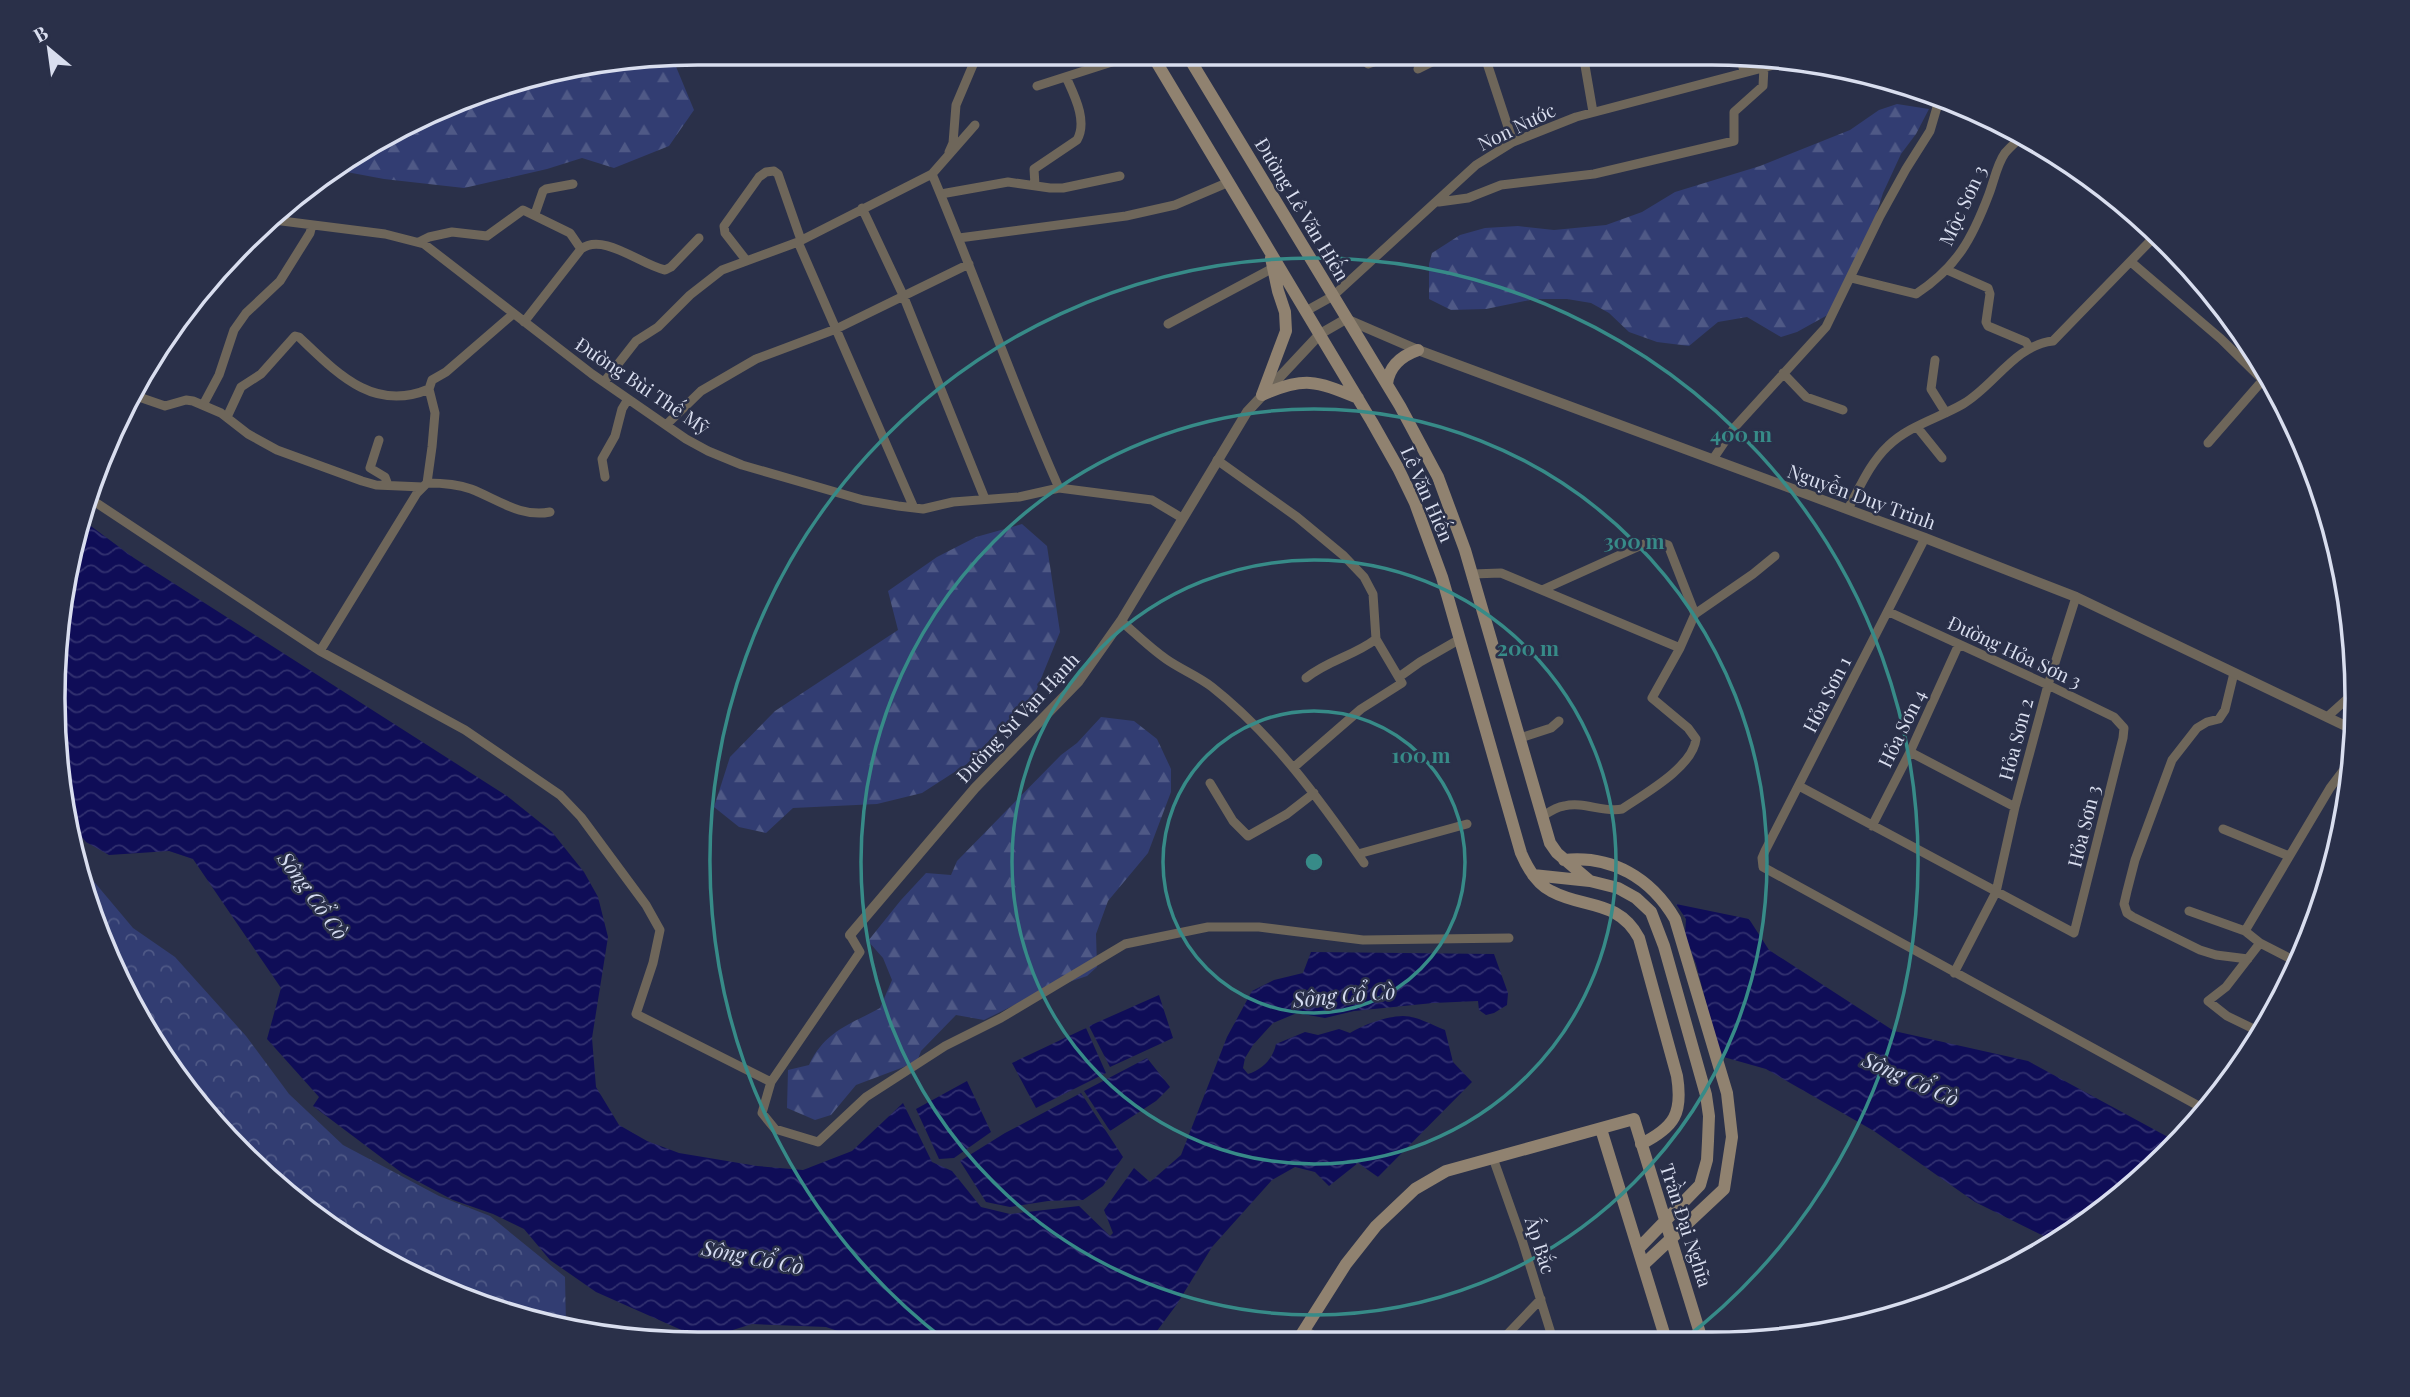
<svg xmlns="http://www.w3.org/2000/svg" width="2410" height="1397" font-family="'Playfair Display',serif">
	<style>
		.forest { fill: url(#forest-firs) }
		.park { fill: url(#park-crowns) }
		.water { fill: url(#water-waves) }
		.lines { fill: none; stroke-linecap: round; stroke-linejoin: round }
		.minor { stroke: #6e665a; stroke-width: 9 }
		.tertiary { stroke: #6e665a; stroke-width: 10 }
		.secondary { stroke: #908270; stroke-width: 12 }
		.ring { fill: none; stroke: #378b88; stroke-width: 3.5 }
		.labels { text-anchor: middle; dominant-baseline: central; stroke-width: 5; stroke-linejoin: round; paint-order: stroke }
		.street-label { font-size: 19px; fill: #d9deef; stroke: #2a3049 }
		.water-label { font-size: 21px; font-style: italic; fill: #d4dbf1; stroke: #2a3049 }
		.rim { fill: none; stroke: #d9deef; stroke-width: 3.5 }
		.centre { fill: #378b88; stroke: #2a3049; stroke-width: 3.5 }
		.ring-label { font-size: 21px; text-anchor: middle; font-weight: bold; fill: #378b88; stroke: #2a3049; stroke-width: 5; stroke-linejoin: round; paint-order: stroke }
	</style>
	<defs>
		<pattern id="forest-firs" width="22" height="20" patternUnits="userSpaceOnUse" patternTransform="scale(1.75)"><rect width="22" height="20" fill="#323d72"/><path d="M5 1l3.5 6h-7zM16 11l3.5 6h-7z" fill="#4f5986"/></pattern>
		<pattern id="park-crowns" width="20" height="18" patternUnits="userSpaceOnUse" patternTransform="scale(1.75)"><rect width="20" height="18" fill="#323d72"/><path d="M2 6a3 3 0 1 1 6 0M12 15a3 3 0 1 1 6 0" fill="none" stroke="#4f5986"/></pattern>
		<pattern id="water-waves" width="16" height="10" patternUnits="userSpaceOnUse" patternTransform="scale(1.75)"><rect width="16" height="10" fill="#0f0d57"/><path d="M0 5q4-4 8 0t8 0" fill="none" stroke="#31306f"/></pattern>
	</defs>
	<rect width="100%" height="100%" fill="#2a3049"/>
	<path class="forest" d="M672,57L694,110L669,146L614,168L582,158L547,169L464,188L384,179L336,170L491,87Z
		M1897,104L1929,109L1916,134L1901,154L1883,193L1867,243L1833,312L1797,332L1781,337L1747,317L1718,322L1689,346L1657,342L1629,332L1609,313L1591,303L1567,299H1535L1486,309L1451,310L1429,299V264L1432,253L1460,235L1485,228L1518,226L1554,230L1606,225L1642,212L1675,192L1760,166L1850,130L1879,110Z
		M1022,524L1047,546L1060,632L1036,691L967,764L922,793L877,804L793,808L766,833L739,827L714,807L730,757L775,711L898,630L888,591L937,557L976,537Z
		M1101,717L1134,721L1157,739L1171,769V792L1148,853L1108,901L1096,934L1097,967L1087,976L1045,990L984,1020L956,1015L921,1051L917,1062L856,1085L831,1115L815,1120L787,1108L788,1070L809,1065C825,1031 849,1025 880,1008L892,980L883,958L868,941L901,900L926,873L951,875L957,861L1061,755L1077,743Z"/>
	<path class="park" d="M80,865L133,928L175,957L246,1036L289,1094L343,1145L439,1196L490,1216L565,1277L566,1325L490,1310L340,1236L186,1092L87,907Z"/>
	<path class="water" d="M80,518L134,558L507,796L552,832L584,872L598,897L608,937L592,1038L596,1087L619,1125L647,1141L679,1153L757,1166L803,1170L852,1151L903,1103L932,1162L952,1171L981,1207L1010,1214L1079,1206L1110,1236L1113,1233L1104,1210L1134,1168L1150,1182L1181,1155L1227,1037L1252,991L1274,980L1303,973L1311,952L1494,954L1508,993L1507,1005L1494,1013L1486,1015L1479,1010L1478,1001L1433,1003L1354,1011L1325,1018L1297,1013L1273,1023L1253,1045L1245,1058L1243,1068L1248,1074C1262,1070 1273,1059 1276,1044L1305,1032L1318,1035L1339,1029L1350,1033C1363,1025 1387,1016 1403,1016C1417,1016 1432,1025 1445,1030L1453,1062L1472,1082L1378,1177L1358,1163L1329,1186L1315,1172L1295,1167L1272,1180L1212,1247L1177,1304L1148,1343H873L826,1327L752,1324L720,1334L686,1332L596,1292L550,1260L524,1229L493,1214L453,1200L402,1173L313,1106L319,1097L267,1039L281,988L193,859L169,851L109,855L86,842L74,828L53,699L75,531Z
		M1676,904L1749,919L1769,950L1894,1031L2028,1061L2179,1143L2168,1156L2056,1242L1975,1202L1874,1131L1766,1069L1720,1056L1696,964L1685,935L1686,919Z
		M1159,995L1173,1038L1110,1067L1089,1026Z
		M1086,1028L1106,1073L1036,1108L1012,1063Z
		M1147,1058L1170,1087L1156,1101L1110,1131L1084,1091Z
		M967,1081L991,1132L954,1158L939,1159L916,1109Z
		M1081,1093L1123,1157L1103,1186L1083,1200L1048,1201L1010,1207L986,1202L960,1161L1005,1133Z"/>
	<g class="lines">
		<path class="minor" d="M1484,54L1513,142
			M1583,54L1593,112
			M1740,54L1744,72
			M1368,64L1399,53
			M1418,69L1448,54
			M1037,86L1140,53
			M949,152L953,143L956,105L978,53
			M932,174C976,278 1013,385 1059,488
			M1035,185L1034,169L1077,140C1088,121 1074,95 1066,77
			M941,194L1008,182L1050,188H1063L1120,176
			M1439,202L1468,198L1501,185L1594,174L1734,141V112L1763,86L1764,67
			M862,208L903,295L985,499
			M535,214L543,191L546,189L573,184
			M274,220L385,234L424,244L592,374L686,439L708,451L742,465L863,500L898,506L923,509L953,502L1019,497L1059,488L1152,500L1182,518
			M2156,235L2185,262
			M959,238L1126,216L1175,205L1229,182
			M419,242L429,237L452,232L487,236L523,210L570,233L581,249
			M798,242L914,508
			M746,260L725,233L724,226L759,177L766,172L774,171L778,174L801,240
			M2131,262L2221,339L2278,395
			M1947,270L1988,288L1990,294L1986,322L1988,326L2026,342L2029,347
			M1851,278L1916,294C1957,267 1972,239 1989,194C1994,181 1997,164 2005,153C2010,147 2016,142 2021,137
			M1306,311L1333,296L1476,165L1513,142L1576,117L1789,61
			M524,322L581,249C603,232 641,265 665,270L671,267L699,238
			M1168,324L1273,268
			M1935,360L1931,389L1946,413
			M1783,373L1806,397L1843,410
			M604,382L636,341L658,327L690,295L722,270L798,242L932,174L975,125
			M136,396L165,406L186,400L193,401L221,413L248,434L277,450L362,481L376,485L423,487
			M203,405L219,375L234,330L246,313L280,281L310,233L312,225
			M227,417L241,387L261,374L295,336L299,337C336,372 373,413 429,389
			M666,425L701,391L756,359L836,329L969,264
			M1917,427L1942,458
			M379,440L370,468L385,477L388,485
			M2208,443L2262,381
			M1713,459L1734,428L1826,327L1880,216L1906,169L1930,131L1940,97
			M1217,460L1297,517L1344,556L1364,577L1373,594L1376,639L1402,683L1361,709L1293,768
			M605,477L602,459L615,436L622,409L628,399
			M427,483C442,483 457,484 471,489C497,499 521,518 550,512
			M89,498L320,651L465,730L560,795L581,817L646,905L660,930L653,963L636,1014L771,1082
			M1848,509C1860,487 1870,463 1888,446C1908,426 1939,418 1963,404C1994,386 2015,345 2053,341L2158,233
			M1925,538L1765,851L1762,858L1763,867L2206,1110
			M1472,574L1501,573L1680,648
			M1542,590L1653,540L1668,545L1695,614L1680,648L1652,698L1688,728L1696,739C1693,767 1644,794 1622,809C1603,813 1584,801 1564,806C1556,807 1549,812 1543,816
			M1695,614L1753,574L1775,556
			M1121,621C1136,634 1150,648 1166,659C1180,669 1198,676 1212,687C1273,735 1320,800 1364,863
			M320,651L417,493L427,483L432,447L435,413L429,389L432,380L446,372L513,314
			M2234,673L2225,710L2219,719L2207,722L2197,728L2172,760L2135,860L2127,891L2124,904L2127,913L2133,917L2200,950L2216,955L2248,959
			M1399,677L1420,662L1460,639
			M1306,678C1328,660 1354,656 1376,639
			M2327,717L2357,690
			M1520,738L1551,728L1559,721
			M1910,752L2015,807
			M1210,783L1233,821L1248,836L1287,814L1314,793
			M1799,786L2074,933L2123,738L2124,728L2114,717L2048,685L1889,612
			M1872,826L1910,752L1959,644
			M2223,829L2289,856
			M1358,854L1467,824
			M2189,911L2245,931L2260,943L2299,963
			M2245,931L2330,788L2352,759
			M850,935L860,952L771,1082L762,1113L775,1129L818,1142L866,1097L945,1046L1001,1018L1125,944L1208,927H1259L1363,940L1509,938
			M2260,943L2226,987L2208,1001L2227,1016L2262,1033
			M1954,973L1996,892L2015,807L2048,685L2076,597
			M1493,1158L1522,1240L1554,1343
			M1305,1330L1324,1343
			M1499,1343L1541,1299"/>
		<path class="tertiary" d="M850,935L975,788L1078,682L1121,621L1247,412L1320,334L1346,319L1418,350L1925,538L2076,597L2354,730"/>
		<path class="secondary" d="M1151,53L1372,422L1398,468L1415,503L1442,577L1521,853C1527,867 1537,884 1551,891C1584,909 1618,899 1639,938L1677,1076C1683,1113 1675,1127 1641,1144
			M1186,53L1400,406L1438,477L1465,550L1550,843L1557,853L1590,881
			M1387,384C1389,366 1401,356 1418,350
			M1262,395L1286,331L1285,312L1278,291L1271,258
			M1262,395C1305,376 1316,381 1358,398
			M1564,860C1612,855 1651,878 1675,919L1727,1093L1732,1137L1724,1189L1643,1265
			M1533,875L1590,881L1618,888L1636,898L1651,912L1664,946L1706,1095L1709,1116L1708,1141L1707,1160L1700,1185L1638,1249
			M1601,1129L1667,1343
			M1296,1343L1346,1264L1376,1226L1415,1189L1446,1171L1634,1119L1703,1343"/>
	</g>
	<g class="ring">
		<circle cx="1314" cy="862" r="151"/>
		<circle cx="1314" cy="862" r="302"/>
		<circle cx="1314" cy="862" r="453"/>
		<path d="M946 1341A604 604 0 1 1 1682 1341"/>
	</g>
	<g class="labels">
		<g class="street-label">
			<text transform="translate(1516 126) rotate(-26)">Non Nước</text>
			<text transform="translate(1962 205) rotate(-65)">Mộc Sơn 3</text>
			<text transform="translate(1303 209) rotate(59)">Đường Lê Văn Hiến</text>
			<text transform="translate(643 385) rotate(34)">Đường Bùi Thế Mỹ</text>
			<text transform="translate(1428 494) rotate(66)">Lê Văn Hiến</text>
			<text transform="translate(1862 496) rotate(20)">Nguyễn Duy Trinh</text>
			<text transform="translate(2015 651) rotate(25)">Đường Hỏa Sơn 3</text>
			<text transform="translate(1826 694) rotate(-63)">Hỏa Sơn 1</text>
			<text transform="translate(1017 717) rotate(-47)">Đường Sư Vạn Hạnh</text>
			<text transform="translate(1901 728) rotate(-64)">Hỏa Sơn 4</text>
			<text transform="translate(2015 739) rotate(-75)">Hỏa Sơn 2</text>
			<text transform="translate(2083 826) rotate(-76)">Hỏa Sơn 3</text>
			<text transform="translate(1687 1225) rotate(72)">Trần Đại Nghĩa</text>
			<text transform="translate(1541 1245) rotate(72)">Ấp Bắc</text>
		</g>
		<g class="water-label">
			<text transform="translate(314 895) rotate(54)">Sông Cổ Cò</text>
			<text transform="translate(1344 994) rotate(-5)">Sông Cổ Cò</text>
			<text transform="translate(1911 1078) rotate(24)">Sông Cổ Cò</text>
			<text transform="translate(753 1256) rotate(11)">Sông Cổ Cò</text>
		</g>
	</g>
	<path d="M0 0H2410V1397H0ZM698 65H1712A633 633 0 0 1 2345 698V699A633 633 0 0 1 1712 1332H698A633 633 0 0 1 65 699V698A633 633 0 0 1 698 65Z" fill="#2a3049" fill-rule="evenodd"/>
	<path class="rim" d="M698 65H1712A633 633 0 0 1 2345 698V699A633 633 0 0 1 1712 1332H698A633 633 0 0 1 65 699V698A633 633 0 0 1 698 65Z"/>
	<circle cx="1314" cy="862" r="10" class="centre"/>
	<g class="ring-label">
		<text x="1741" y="442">400 m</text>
		<text x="1634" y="549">300 m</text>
		<text x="1528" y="656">200 m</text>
		<text x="1421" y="763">100 m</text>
	</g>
	<g transform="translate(49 49) rotate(331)" stroke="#2a3049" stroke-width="5" paint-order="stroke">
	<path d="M0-5L12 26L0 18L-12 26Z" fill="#d9deef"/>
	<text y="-10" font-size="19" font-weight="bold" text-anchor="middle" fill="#d9deef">B</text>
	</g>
</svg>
